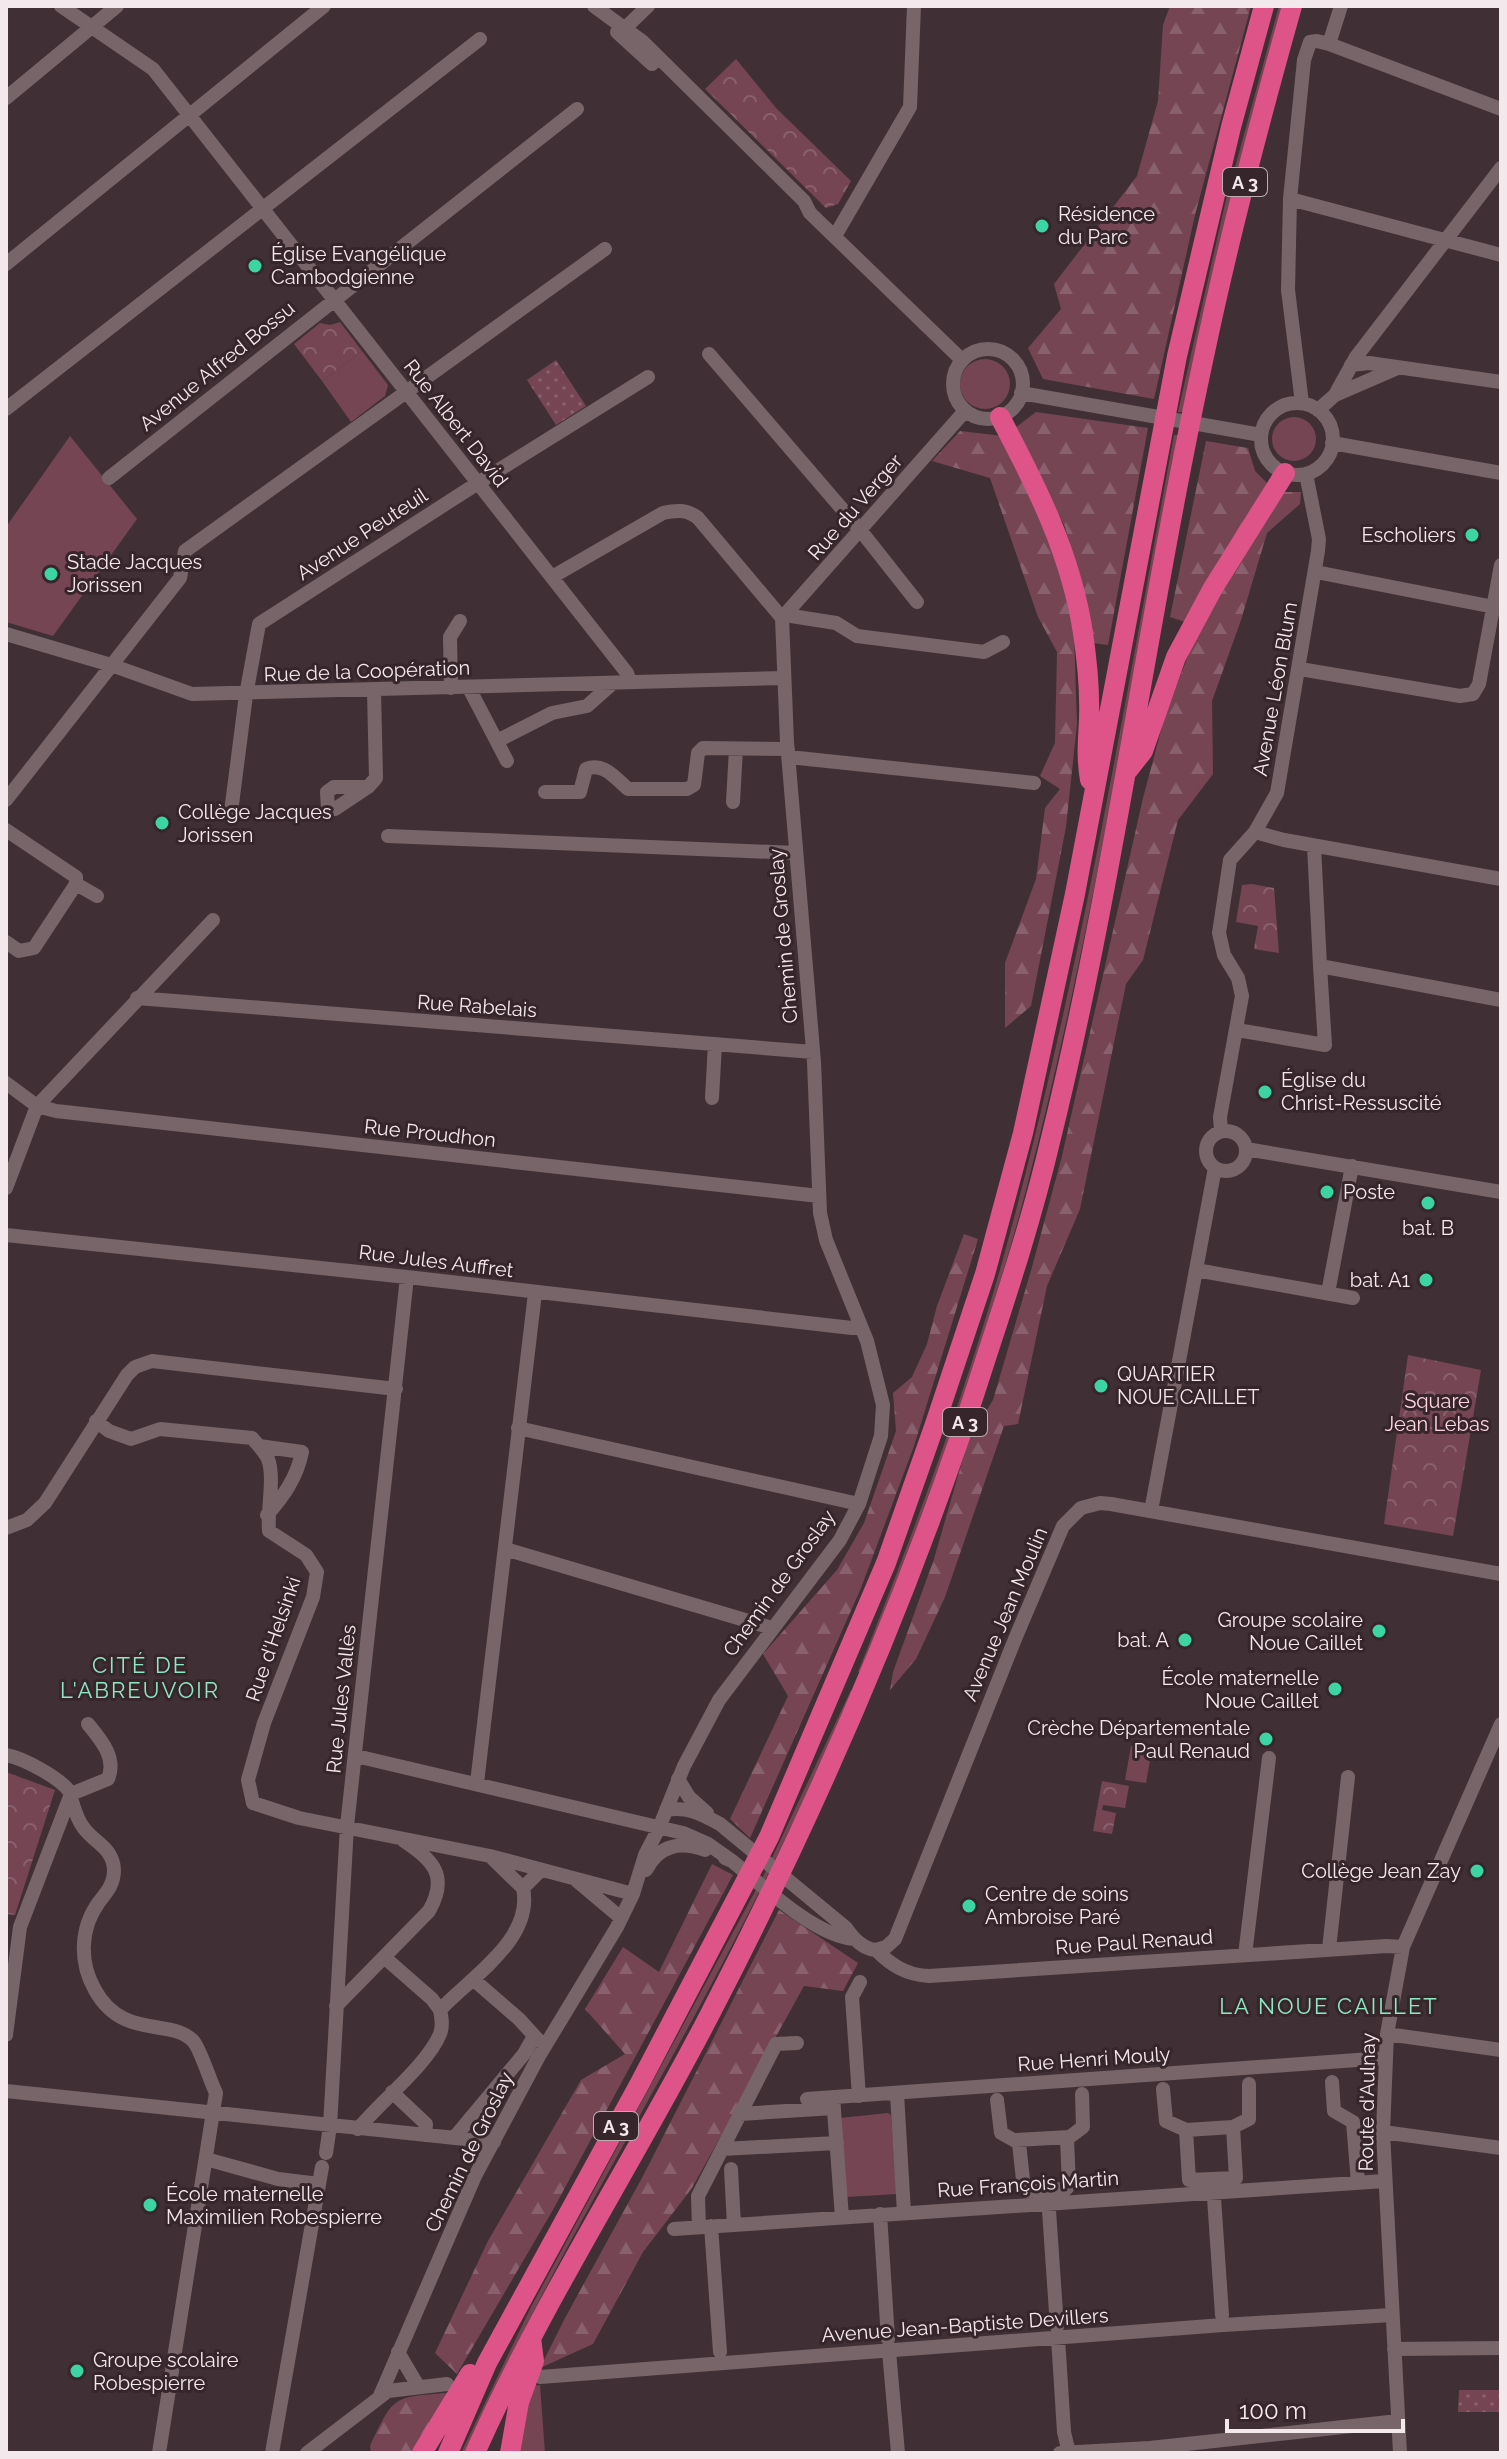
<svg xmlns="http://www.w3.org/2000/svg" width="1507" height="2459" font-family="Raleway,sans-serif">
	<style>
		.grass { fill: #754554 }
		.forest { fill: url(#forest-firs) }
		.park { fill: url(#park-crowns) }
		.garden { fill: url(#garden-dots) }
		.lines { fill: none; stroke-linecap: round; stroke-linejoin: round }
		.minor { stroke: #78656a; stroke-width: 14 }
		.highway { stroke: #de5488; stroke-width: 20 }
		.poi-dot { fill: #3dd4a3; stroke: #36262b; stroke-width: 3 }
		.labels { text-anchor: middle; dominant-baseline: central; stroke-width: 6; stroke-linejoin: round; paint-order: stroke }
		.shield { fill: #36262b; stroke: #baaeb1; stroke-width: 2 }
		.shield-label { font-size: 18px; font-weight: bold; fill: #f3e8eb }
		.poi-label { font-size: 20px; fill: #f3e8eb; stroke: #36262b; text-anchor: start }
		.street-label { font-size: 20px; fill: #f3e8eb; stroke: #36262b }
		.park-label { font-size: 20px; fill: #ffd3df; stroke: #36262b }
		.neighbourhood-label { font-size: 22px; letter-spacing: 2px; fill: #8ee7c3; stroke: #36262b }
	</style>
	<defs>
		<pattern id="forest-firs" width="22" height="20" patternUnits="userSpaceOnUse" patternTransform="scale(2)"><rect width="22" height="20" fill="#754554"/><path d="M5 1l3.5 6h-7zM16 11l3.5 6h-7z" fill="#89606d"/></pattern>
		<pattern id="park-crowns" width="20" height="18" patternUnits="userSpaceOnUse" patternTransform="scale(2)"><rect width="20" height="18" fill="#754554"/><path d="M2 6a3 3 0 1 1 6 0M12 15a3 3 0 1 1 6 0" fill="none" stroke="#89606d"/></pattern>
		<pattern id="garden-dots" width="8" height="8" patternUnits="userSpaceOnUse" patternTransform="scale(2)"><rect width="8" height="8" fill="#754554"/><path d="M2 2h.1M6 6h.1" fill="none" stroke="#89606d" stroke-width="1.8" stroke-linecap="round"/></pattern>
	</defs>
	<rect width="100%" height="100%" fill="#403035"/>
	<path class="grass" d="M1279,6H1283L1183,412H1178L1225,204Z
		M362,351L388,385L385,396L351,422L322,381Z
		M960 384a25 25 0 1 1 50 0a25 25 0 1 1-50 0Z
		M1272 439a22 22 0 1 1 44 0a22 22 0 1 1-44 0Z
		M1174,435H1179C1131,686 1091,939 1027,1186C984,1354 923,1513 861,1673L858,1672C911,1539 962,1404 1001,1266C1077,993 1123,713 1174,435Z
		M70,436L137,519L53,636L6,622V527Z
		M851,1690L853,1692C805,1801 753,1908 696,2013C617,2159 533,2301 465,2453H461L531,2307L765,1873Z
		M1131,1746L1152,1749L1146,1783L1125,1780Z
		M888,2113L891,2115L897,2194L846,2197L840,2118Z
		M540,2385L545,2453H514L533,2386Z"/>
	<path class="forest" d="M1170,6H1251L1195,215L1154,399L1043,379L1028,348L1061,309L1054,284L1137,176L1158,101L1163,25Z
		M1036,412L1148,428L1108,645L1093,643L1087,607L1065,527L1017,434L1015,428Z
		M960,431L1003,436L1058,558L1074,635L1077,724L1066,827L1031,1006L1005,1028V963L1036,879L1045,808L1060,789L1040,776L1055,743L1057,652L1038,617L990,478L932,461Z
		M1206,441L1248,448L1255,471L1269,485L1188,623L1170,617Z
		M1284,492H1301L1300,504L1267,533L1241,620L1212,701L1213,774L1178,820L1143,960L1126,984L1080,1209L1047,1286L1018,1424L1004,1426L945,1597L916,1659L890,1690L893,1672L934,1559L968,1441L993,1400L1032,1267L1062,1156L1143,798L1166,712L1194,641L1228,577Z
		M964,1234L978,1239L914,1446L861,1588L750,1838L730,1819L788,1696L763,1654L837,1570L864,1523L896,1431L893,1393L912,1377L927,1344L937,1306Z
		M712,1864L733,1875L554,2208L457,2374L435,2353L488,2241L581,2080L625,2054L585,2009L623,1947L659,1972Z
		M779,1910L858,1963L843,1991L804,1986L692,2188L643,2252L593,2344L540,2368L565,2318L643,2176Z
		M447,2393L414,2453H371L370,2446C394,2396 392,2397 447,2393Z"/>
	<path class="park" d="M736,59L776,108L851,181L838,204L826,208L705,89Z
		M340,322L362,351L322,381L294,344L320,323L330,325Z
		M1252,884L1274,888L1279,953L1254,949L1258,926L1236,922L1242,885Z
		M1408,1355L1481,1370L1453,1536L1384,1524Z
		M6,1772L55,1790L15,1915L6,1914Z
		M1102,1781L1129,1786L1125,1808L1103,1805L1102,1810L1116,1813L1112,1834L1093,1831Z"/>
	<path class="garden" d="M556,360L586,406L556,425L527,380Z
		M1459,2390H1501V2412H1458Z"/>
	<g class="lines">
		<path class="minor" d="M61,6L153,69L627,673L630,682
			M594,6L643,42L804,201L810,213L962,360
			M617,32L652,64
			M619,34L648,6
			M1329,44L1341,6
			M6,98L117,6
			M1290,199L1501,255
			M835,236L910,107L914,6
			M6,264L324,6
			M953 384a35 35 0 1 1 70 0a35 35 0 1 1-70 0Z
			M709,354L861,531L917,602
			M1351,365L1369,363L1501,382
			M1021,393L1261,435
			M1335,395L1356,357L1501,168
			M1302,403L1288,290L1290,199L1304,60L1310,42L1317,41L1329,44L1501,109
			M1261 439a36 36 0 1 1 72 0a36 36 0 1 1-72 0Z
			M6,409L480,39
			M1318,410L1335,395L1395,369
			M1332,443L1501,473
			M109,478L577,109
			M1316,572L1494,607
			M552,577L663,513C676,510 687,509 698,518L782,618
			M785,615L836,623L857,636L984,652L1003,642
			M6,634L111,665L192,694L784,678
			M1300,669L1460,696L1473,694L1479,684L1501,565
			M451,688L450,637L460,621
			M469,688L507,761
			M497,741L552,713L587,706L613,683
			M789,757L1034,783
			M368,787H334L327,792L328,809H335L368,787L376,778L374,691
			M545,792H580L586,769C604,762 615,778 628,789H687L694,785L698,753L703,748L788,749
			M6,800L180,578L185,551L605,249
			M733,802L736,749
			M231,812L246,695L259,624L478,483L648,377
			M6,830L76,877V884L97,896
			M1255,832L1284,840L1501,879
			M388,836L796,853
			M1314,846L1320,966L1501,1000
			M6,942L19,951L34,948L76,884
			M137,998L813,1052
			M1237,1030L1325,1045L1320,966
			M6,1083L37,1106L56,1111L819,1196
			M712,1098L715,1044
			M1221,1131L1220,1117L1242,996L1238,978L1224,955L1219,933L1230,860L1255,832L1277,793L1318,551L1319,539L1306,474
			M1206 1151a20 20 0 1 1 40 0a20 20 0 1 1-40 0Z
			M1246,1149L1501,1192
			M6,1188L37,1106L213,920
			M6,1235L407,1277L852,1328L861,1327
			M1196,1270L1353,1298
			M1328,1293L1352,1166
			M96,1421L109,1431L131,1439L160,1429L252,1438C257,1444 265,1452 268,1459C275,1477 267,1510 269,1531L306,1555L317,1572L313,1597L264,1723L248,1780L253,1803L299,1818L490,1856L633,1894
			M518,1428L859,1504
			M259,1446L302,1452C297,1477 284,1496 267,1515
			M1151,1511L1215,1168
			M6,1528L27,1520L45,1503L127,1375L135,1367L152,1361L396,1389
			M505,1549L772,1628
			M6,1755C23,1758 63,1779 71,1794
			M356,1756L683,1833L708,1844L732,1861
			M678,1779L689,1797L707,1813
			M477,1783L535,1293
			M71,1794L108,1779C117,1758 101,1740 88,1724
			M71,1798C74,1808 77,1819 83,1827C94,1843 113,1847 114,1870C114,1884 107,1892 99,1902C80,1928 79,1962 95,1990C123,2041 173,2017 194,2042C201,2051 210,2081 216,2093L159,2453
			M666,1810C688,1806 701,1814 720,1824L846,1928C854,1939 863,1949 876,1950
			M492,1858L523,1888
			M725,1858L732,1861C763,1886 815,1936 854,1939
			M646,1870C659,1845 680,1841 705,1850
			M577,1881L621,1918
			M1329,1949L1348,1777
			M876,1950L886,1947L895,1939L1015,1639L1063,1526L1081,1508L1100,1503L1111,1504L1501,1574
			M876,1950C892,1966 907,1975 929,1976L1386,1946L1403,1947
			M1245,1955L1269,1758
			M384,1957L432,1999L440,2010
			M474,1980L519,2019L539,2041
			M336,2006L429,1911C449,1876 433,1860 404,1841
			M1387,2034L1501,2050
			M6,2035L20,1927L71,1794
			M1332,2082L1334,2111L1353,2122L1358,2183
			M1163,2089L1166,2121L1186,2130L1189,2180L1236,2178L1233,2127L1249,2119V2084
			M6,2091L494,2142
			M392,2092L426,2124L425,2135
			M897,2094L904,2213
			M859,2096L852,1997L860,1982
			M833,2097L842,2217
			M807,2099L1385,2058
			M997,2100L1001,2133L1019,2143L1024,2189L1027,2191L1066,2189L1069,2185L1067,2139L1083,2127L1082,2094
			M740,2114L834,2108
			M358,2129C380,2102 428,2064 440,2034C443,2026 442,2019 440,2010C471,1977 534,1939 523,1888L541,1870
			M1186,2130L1233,2127
			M1383,2132L1501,2148
			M454,2138L524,2054L533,2038
			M1016,2140L1069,2137
			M722,2149L837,2143
			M326,2153L330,2126L347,1826L407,1277
			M206,2159L278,2179L319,2184
			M731,2169L734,2225
			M1213,2183L1222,2315
			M1048,2196L1057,2327
			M880,2214L888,2339
			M711,2226L720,2352
			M699,2227L698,2196L776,2044L797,2043
			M674,2229L1385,2181
			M1058,2338L1064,2432L1069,2453
			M1394,2349L1501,2348
			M889,2351L898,2453
			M398,2352L418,2386
			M540,2377L1223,2325L1392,2315
			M379,2398L475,2176L539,2056L617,1927L633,1894L645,1855L659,1828L684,1766L719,1700L840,1540L859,1504L881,1436L883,1405L867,1341L826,1240L820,1213L814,1062L787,742L782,618L965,411
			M272,2453L322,2167
			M307,2453L388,2391L447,2384
			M1060,2453L1150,2448L1398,2421
			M1400,2453L1383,2132L1387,2034L1403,1947L1501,1724"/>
		<path class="highway" d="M1000,417C1037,487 1071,554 1083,633C1087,660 1090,691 1089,719C1088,742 1086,755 1090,780
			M1128,770L1143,751L1176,657L1213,588L1285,473
			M422,2453L470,2374
			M448,2453L487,2363L640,2083L769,1837L886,1563L935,1424L985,1274L1023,1133L1075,894L1177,356L1231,127L1264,6
			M475,2453C542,2302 633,2163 709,2016C819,1804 915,1582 987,1355C1010,1285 1033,1214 1050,1142C1114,884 1147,620 1203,361C1228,241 1259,123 1292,6
			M510,2453L519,2402L534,2361L531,2338"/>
	</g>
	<g class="poi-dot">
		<circle cx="1042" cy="226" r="8"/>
		<circle cx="255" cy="266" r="8"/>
		<circle cx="1472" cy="535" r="8"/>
		<circle cx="51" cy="574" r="8"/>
		<circle cx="162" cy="823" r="8"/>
		<circle cx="1265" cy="1092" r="8"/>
		<circle cx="1327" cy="1192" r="8"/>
		<circle cx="1428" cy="1203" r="8"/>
		<circle cx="1426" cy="1280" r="8"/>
		<circle cx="1101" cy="1386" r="8"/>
		<circle cx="1379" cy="1631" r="8"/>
		<circle cx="1185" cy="1640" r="8"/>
		<circle cx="1335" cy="1689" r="8"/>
		<circle cx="1266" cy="1739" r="8"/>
		<circle cx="1477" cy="1871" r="8"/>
		<circle cx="969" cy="1906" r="8"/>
		<circle cx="150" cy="2205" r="8"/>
		<circle cx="77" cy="2371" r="8"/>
	</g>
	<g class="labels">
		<g class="shield">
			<rect x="1223" y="168" width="44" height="28" rx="6"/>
			<rect x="943" y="1408" width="44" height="28" rx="6"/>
			<rect x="594" y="2112" width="44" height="28" rx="6"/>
		</g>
		<g class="shield-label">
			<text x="1245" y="182">A 3</text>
			<text x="965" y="1422">A 3</text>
			<text x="616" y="2126">A 3</text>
		</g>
		<g class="poi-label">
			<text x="1058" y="214">Résidence<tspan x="1058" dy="23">du Parc</tspan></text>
			<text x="271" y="254">Église Evangélique<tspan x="271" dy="23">Cambodgienne</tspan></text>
			<text x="1456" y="535" text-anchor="end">Escholiers</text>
			<text x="67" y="562">Stade Jacques<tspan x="67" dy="23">Jorissen</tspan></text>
			<text x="178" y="812">Collège Jacques<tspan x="178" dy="23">Jorissen</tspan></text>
			<text x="1281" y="1080">Église du<tspan x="1281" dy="23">Christ-Ressuscité</tspan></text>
			<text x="1343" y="1192">Poste</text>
			<text x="1428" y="1228" text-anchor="middle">bat. B</text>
			<text x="1410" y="1280" text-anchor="end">bat. A1</text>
			<text x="1117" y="1374">QUARTIER<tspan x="1117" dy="23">NOUE CAILLET</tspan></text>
			<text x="1363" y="1620" text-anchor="end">Groupe scolaire<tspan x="1363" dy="23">Noue Caillet</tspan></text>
			<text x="1169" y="1640" text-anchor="end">bat. A</text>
			<text x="1319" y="1678" text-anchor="end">École maternelle<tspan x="1319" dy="23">Noue Caillet</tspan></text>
			<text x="1250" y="1728" text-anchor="end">Crèche Départementale<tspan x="1250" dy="23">Paul Renaud</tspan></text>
			<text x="1461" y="1871" text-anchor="end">Collège Jean Zay</text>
			<text x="985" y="1894">Centre de soins<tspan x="985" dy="23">Ambroise Paré</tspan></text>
			<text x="166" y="2194">École maternelle<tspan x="166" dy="23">Maximilien Robespierre</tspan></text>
			<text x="93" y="2360">Groupe scolaire<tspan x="93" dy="23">Robespierre</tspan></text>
		</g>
		<g class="street-label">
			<text transform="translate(217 366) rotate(-39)">Avenue Alfred Bossu</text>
			<text transform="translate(456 423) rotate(52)">Rue Albert David</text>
			<text transform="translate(855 507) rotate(-49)">Rue du Verger</text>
			<text transform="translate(362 534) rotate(-33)">Avenue Peuteuil</text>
			<text transform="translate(367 671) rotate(-2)">Rue de la Coopération</text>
			<text transform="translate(1275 689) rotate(-80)">Avenue Léon Blum</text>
			<text transform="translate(783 936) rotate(-95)">Chemin de Groslay</text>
			<text transform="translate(477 1006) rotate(4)">Rue Rabelais</text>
			<text transform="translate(430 1133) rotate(6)">Rue Proudhon</text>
			<text transform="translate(436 1261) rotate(7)">Rue Jules Auffret</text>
			<text transform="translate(779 1583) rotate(-54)">Chemin de Groslay</text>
			<text transform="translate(1005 1614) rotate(-67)">Avenue Jean Moulin</text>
			<text transform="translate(273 1639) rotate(-71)">Rue d'Helsinki</text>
			<text transform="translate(341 1699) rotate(-84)">Rue Jules Vallès</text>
			<text transform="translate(1134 1942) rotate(-4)">Rue Paul Renaud</text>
			<text transform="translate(1094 2059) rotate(-4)">Rue Henri Mouly</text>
			<text transform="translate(1367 2102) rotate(-89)">Route d'Aulnay</text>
			<text transform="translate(469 2152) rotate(-64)">Chemin de Groslay</text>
			<text transform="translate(1028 2184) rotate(-4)">Rue François Martin</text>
			<text transform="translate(965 2325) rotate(-4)">Avenue Jean-Baptiste Devillers</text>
		</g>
		<g class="park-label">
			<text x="1437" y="1401">Square<tspan x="1437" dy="23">Jean Lebas</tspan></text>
		</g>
		<g class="neighbourhood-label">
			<text x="140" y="1665">CITÉ DE<tspan x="140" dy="25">L'ABREUVOIR</tspan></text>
			<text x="1329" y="2006">LA NOUE CAILLET</text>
		</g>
	</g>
	<rect width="1507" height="2459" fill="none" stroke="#f3e8eb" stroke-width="16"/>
	<path d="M1227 2419v12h176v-12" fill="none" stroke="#f3e8eb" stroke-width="4"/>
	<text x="1239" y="2419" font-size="24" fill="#f3e8eb" stroke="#36262b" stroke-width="6" paint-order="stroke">100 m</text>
</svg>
